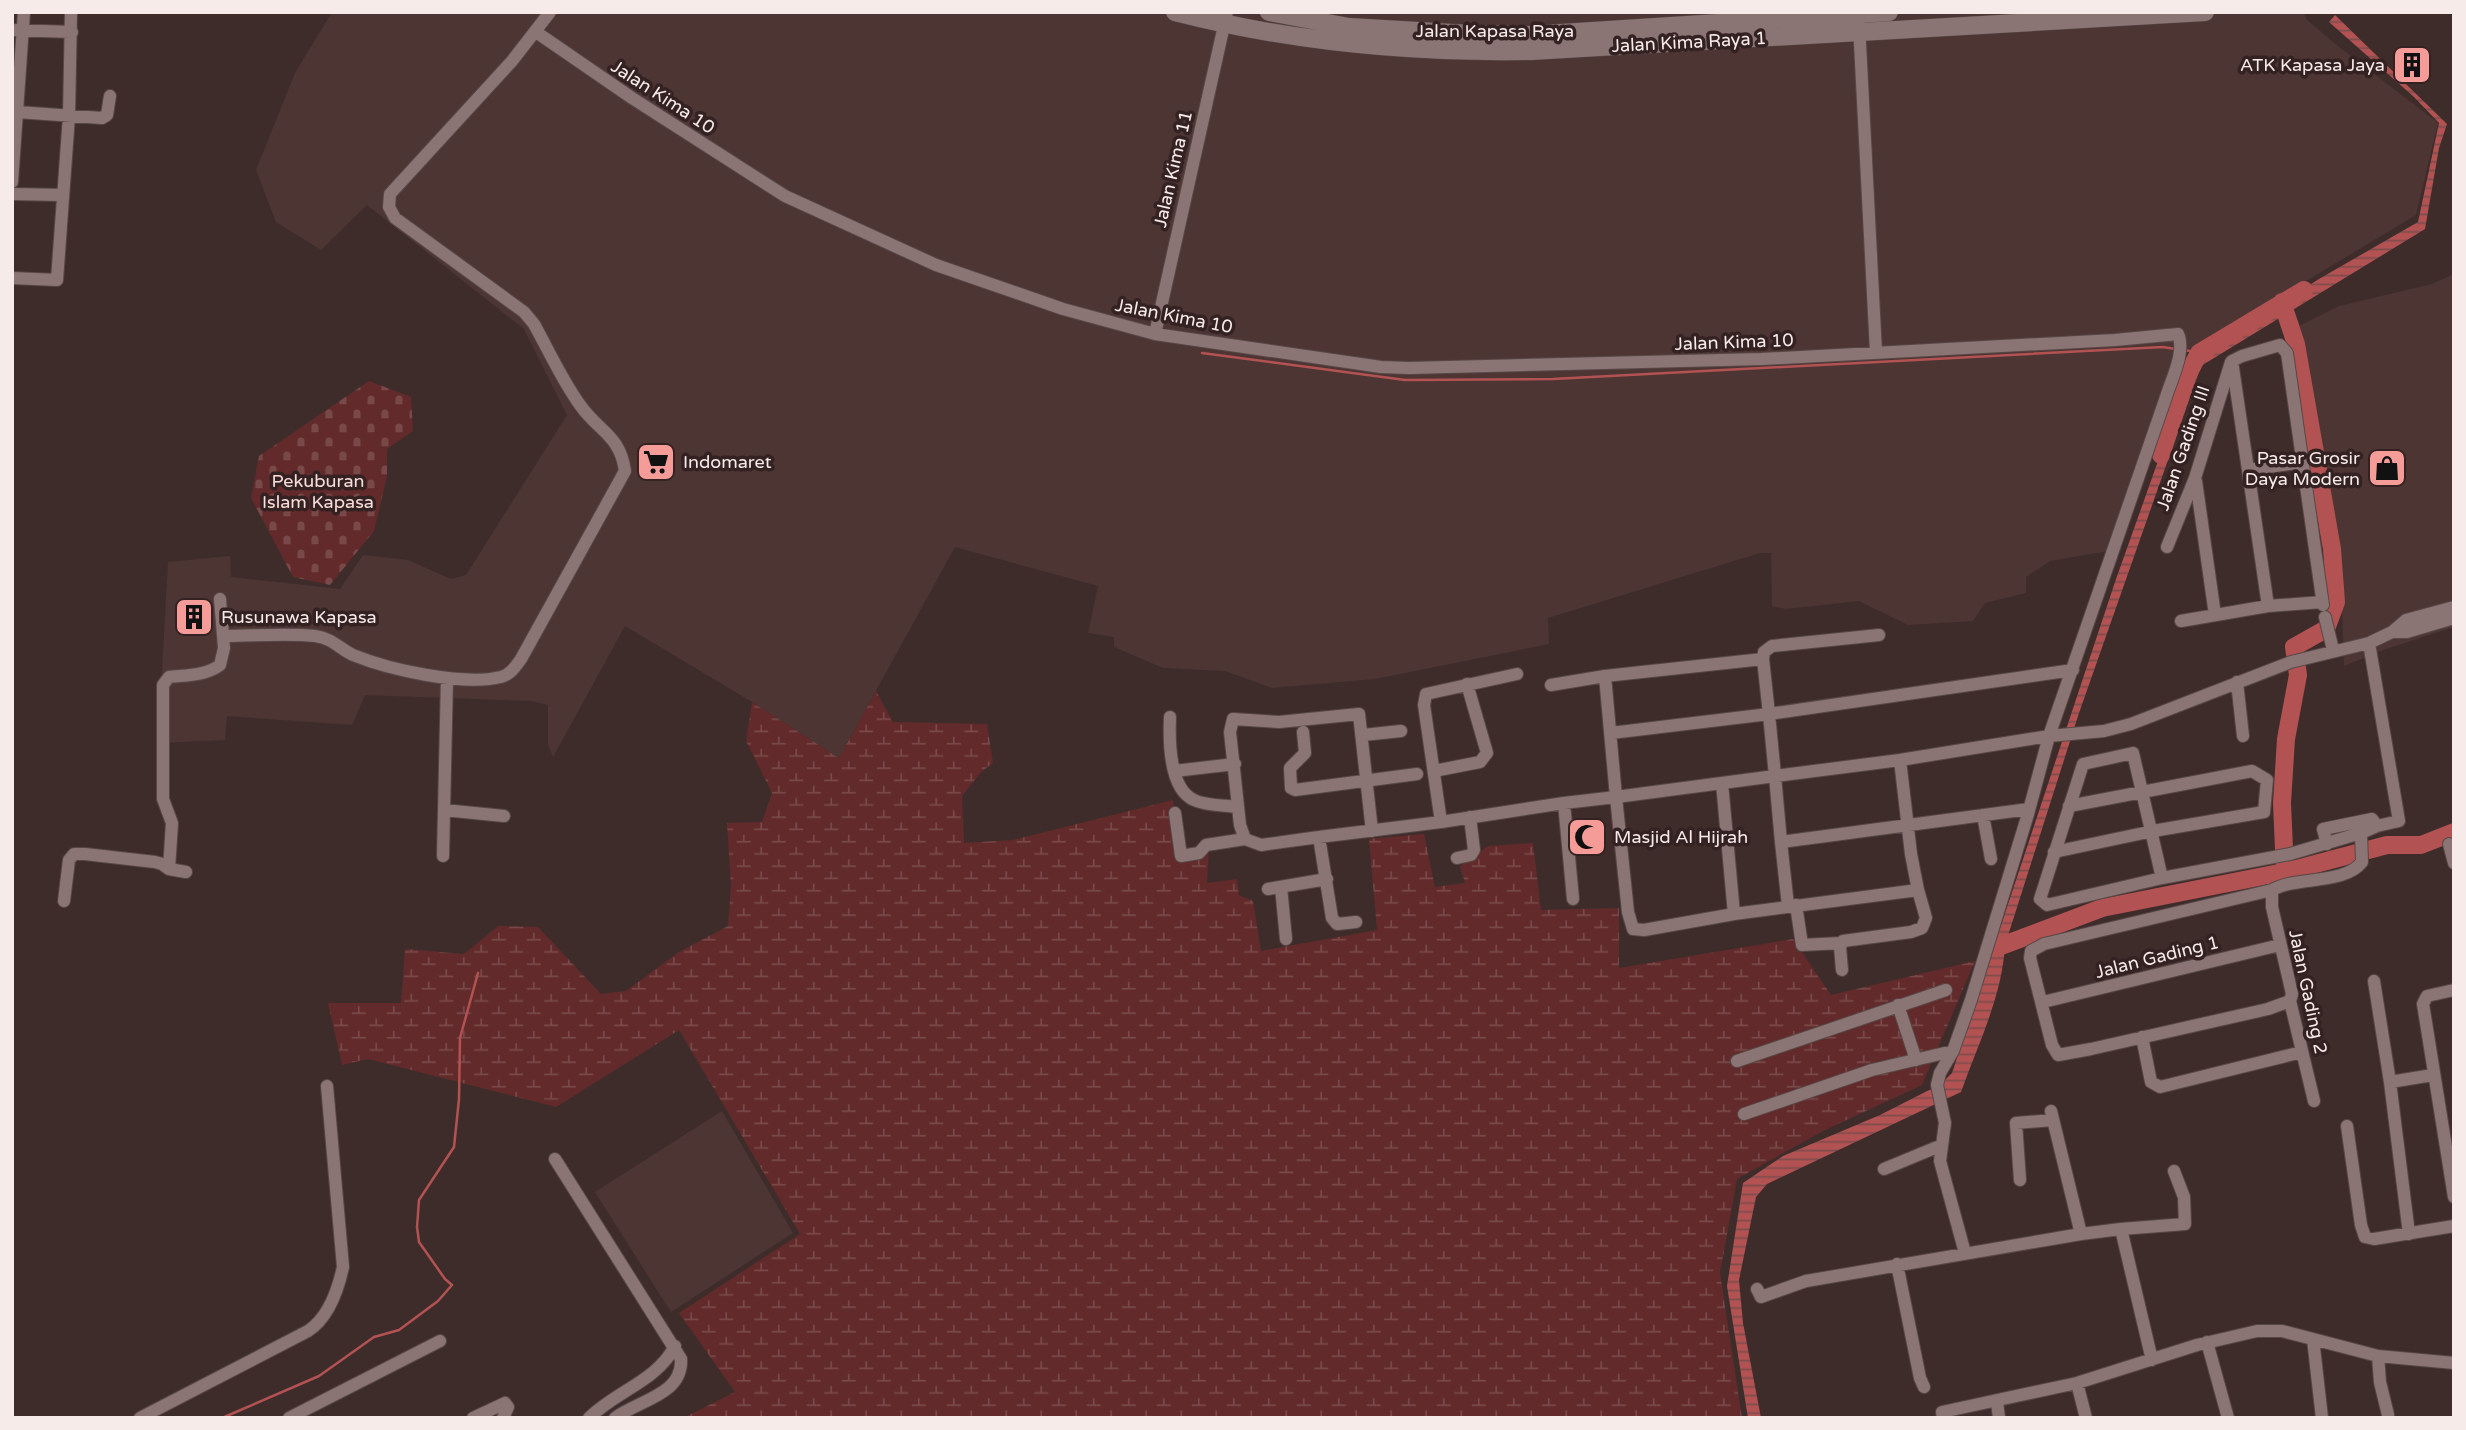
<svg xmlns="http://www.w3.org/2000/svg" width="2466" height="1430" font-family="'Varela Round',sans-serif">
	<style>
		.built { fill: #4d3534 }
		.wetland { fill: url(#wetland-marsh) }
		.cemetery { fill: url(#cemetery-stones) }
		.water { fill: url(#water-rules) }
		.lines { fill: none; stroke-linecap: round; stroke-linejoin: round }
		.stream { stroke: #b35252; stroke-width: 2.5 }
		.river { stroke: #b35252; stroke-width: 18 }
		.street-casing { stroke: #574847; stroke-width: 14 }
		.secondary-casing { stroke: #574847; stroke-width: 19 }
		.street { stroke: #8b7574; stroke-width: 12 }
		.secondary { stroke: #8b7574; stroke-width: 18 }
		.labels { text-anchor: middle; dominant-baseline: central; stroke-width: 7; stroke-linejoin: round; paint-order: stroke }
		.street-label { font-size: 18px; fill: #f7ebea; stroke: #342222 }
		.poi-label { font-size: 18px; fill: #f7ebea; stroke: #342222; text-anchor: start }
		.park-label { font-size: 18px; fill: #f9dddb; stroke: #342222 }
	</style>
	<defs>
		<pattern id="wetland-marsh" width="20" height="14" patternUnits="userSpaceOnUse" patternTransform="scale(1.75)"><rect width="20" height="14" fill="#622a2a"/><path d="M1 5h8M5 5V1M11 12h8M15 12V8" fill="none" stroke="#794949"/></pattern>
		<pattern id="cemetery-stones" width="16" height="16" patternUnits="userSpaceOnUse" patternTransform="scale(1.75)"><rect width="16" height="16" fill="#622a2a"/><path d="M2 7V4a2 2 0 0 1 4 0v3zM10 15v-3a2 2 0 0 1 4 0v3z" fill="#794949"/></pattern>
		<pattern id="water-rules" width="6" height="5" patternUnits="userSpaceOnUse" patternTransform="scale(1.75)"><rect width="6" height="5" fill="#b35252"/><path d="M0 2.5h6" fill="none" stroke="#7e4c4c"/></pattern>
	</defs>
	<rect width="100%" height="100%" fill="#3e2c2b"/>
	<path class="built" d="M332,12H2303L2307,20L2338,46L2438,123L2416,215L2241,320L2173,358L2108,551L2050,561L2026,577V593L1985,603L1973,621L1908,625L1859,601L1786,609L1772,606L1771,553H1760L1548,618L1549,644L1375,679L1272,688L1225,671L1163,668L1114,647V637L1088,633L1098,586L955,547L839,758L752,702L625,626L553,757L548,745V705L532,701L365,695L352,725L227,716L225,740L158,743L168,562L230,556L231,577L340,589L363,555L408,560L451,579L466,575L567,415L524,329L367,205L321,250L276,222L256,170L295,73Z
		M2454,274V627L2383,650L2344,666L2342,610L2299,326L2339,306L2432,284Z
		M722,1111L793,1233L671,1312L595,1192Z"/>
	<path class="wetland" d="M876,691L893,722L987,724L993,763L981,772L962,796L964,843L1013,840L1173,800L1178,854L1209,847L1207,883L1237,879L1239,895L1253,901L1261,951L1377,930L1369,839L1424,834L1435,887L1465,883L1460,866L1488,846L1533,843L1541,910L1619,908V968L1793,939L1831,995L1975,961L1922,1085L1823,1131L1737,1179L1720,1273L1742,1418H683L735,1392L679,1313L800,1234L679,1030L556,1107L368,1059L342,1065L328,1003H401L405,949L464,954L498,926L538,927L601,994L626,991L679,952L728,926L731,885L727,823L762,822L772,793L746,741L752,702L839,758Z"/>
	<path class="cemetery" d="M369,381L411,397L413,431L387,449V476L374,531L330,585L293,577L251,498L259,456Z"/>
	<path class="water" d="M2335,15L2447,124L2439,148L2425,229L2201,366L2079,713L2005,945C2002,997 1978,1044 1961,1092L1767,1184L1756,1197L1739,1280L1743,1323L1761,1418H1748L1727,1286L1743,1183L1783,1156L1880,1115L1941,1084L1952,1073L2115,582L2195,357L2319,279L2418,222L2439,123L2414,97L2329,22Z"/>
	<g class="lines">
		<path class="stream" d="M2185,350L2199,353
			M1202,353L1405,380L1553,379L2163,347L2175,349
			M222,1418L319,1376L374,1337L399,1330L438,1301L452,1285L445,1279L419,1242L417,1227L419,1200L454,1147L459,1099L460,1038L478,973"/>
		<path class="river" d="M2282,302L2296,344L2332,549L2336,602L2326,629L2294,647L2298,675L2286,739L2282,803L2285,872
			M2161,455L2186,378L2199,353L2304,290
			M2001,946L2102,908L2289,871L2387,845H2421L2454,832"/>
		<defs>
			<path id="street" d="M1859,24L1876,352
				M12,30L72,32
				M536,32L632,98L785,196L936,265L1063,309L1155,334L1381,367L1409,368L1762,359L2115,340L2178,334C2186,352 2171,380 2166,397L2049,736L2028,814L1971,1000L1953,1051L1940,1073L1937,1085L1945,1123L1940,1161L1965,1253
				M17,112L102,118L107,115L110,96
				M12,182L24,12
				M12,194L63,195
				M12,278L57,280L69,116L71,12
				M1155,334L1227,12
				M2232,361L2242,356L2280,345L2287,353L2323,605
				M2232,361L2268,606
				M2248,470L2303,462
				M2196,481L2215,615
				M2167,547L2195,478L2231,362
				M2325,617L2333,650
				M2181,621L2268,606L2322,602
				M2392,632H2407L2454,618
				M224,636C254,636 286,633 315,636C332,638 340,649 353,655C390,670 463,686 501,677C511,674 515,667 521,659L625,471C620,435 599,432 580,405C562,380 549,351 534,324L524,312L395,218L389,207L390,194L512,61L550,12
				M1763,659L1764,652L1772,646L1879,635
				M2237,682L2243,736
				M1551,685L1605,676
				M1170,717C1169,740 1169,789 1194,800C1206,806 1224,805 1238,807
				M1303,732L1305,753L1290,768L1291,788L1295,790L1417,774
				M1363,735L1401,731
				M1900,760L1775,776L1769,714L2073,670
				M1174,771L1235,764
				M1434,771L1480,762L1487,753L1467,684
				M1722,783L1616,797L1628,912L1633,929L1644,930L1734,914
				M444,810L504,816
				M1175,813L1181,856L1199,853L1206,845L1245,839
				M1983,815L1991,859
				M1441,822L1424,705L1426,694L1517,674
				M1319,837L1261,845L1245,839L1240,825L1230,732L1233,719L1279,722L1359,714L1372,831
				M1781,842L1775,776L1722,783L1734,914L1918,890L1911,854L1900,760L2049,736L2104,731L2131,724L2291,662L2369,643L2392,632L2406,620L2454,607
				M2327,844L2323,829L2372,819L2377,826
				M2449,844L2454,863
				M2054,852L2153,831L2264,812L2267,780L2252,771L2069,806
				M443,856L447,678
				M1457,858L1471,855L1474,850L1470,817
				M186,872L169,869L172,823L163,799V685L169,677C187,675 205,676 220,665L224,648L220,599
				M2162,878L2133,753L2083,764L2040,899L2047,905L2162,878L2290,854L2361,833
				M1281,887L1286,939
				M1268,889L1327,879
				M2272,890V907L2292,994L2290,1001L2314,1101
				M1573,899L1564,803L1616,797L1605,676L1763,659L1769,714L1611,733
				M64,901L69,860L74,854H85L155,862L162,864L169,869
				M1796,905L1802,945L1841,943
				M1788,906L1781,842L2029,809
				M1356,922L1337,924L1332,918L1319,837L1441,822L1564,803
				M1842,970L1840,947L1843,941L1911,932L1922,928L1926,918L1918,890
				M2374,981L2390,1082L2433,1075
				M2454,990L2427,996L2423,1004L2454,1197
				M2290,1001L2268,1009L2091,1049L2058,1055L2052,1045L2030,958L2031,951L2044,944L2272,890C2297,876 2344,885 2362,862L2361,833L2377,826L2399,821L2369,643
				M2043,1002L2280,945
				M1898,1005L1916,1060
				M2142,1037L2151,1082L2160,1087L2302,1052
				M1737,1061L1946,990
				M2390,1082L2409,1234
				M1744,1114L1872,1070L1953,1051
				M2347,1126L2361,1225L2365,1237L2374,1239L2454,1226
				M555,1159L681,1359C683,1395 639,1400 615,1418
				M1884,1169L1942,1145
				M2020,1180L2016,1123L2053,1120
				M2121,1229L2185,1224L2184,1197L2174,1171
				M2081,1234L2121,1229L2152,1360
				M1897,1264L1920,1378L1924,1387
				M1757,1289L1761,1297L1806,1281L2081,1234L2051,1111
				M2313,1339L2322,1418
				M2207,1342L2228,1418
				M2378,1356L2380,1382L2388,1415
				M2077,1383L2086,1418
				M1997,1402L1999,1418
				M140,1418L308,1331C328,1318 338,1290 343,1267L327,1086
				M289,1418L440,1341
				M473,1418L505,1403L508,1407L503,1418
				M589,1418C616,1391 657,1381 675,1346
				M1943,1418L1942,1412L2077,1383L2197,1345L2257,1331H2282L2378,1356L2454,1363"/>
			<path id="secondary" d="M1175,12C1292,42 1411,53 1531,51L2205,12
				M1269,12L1349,27L1470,34L1530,35L1889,12"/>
		</defs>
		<use href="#street" class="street-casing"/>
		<use href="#secondary" class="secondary-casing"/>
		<use href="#street" class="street"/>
		<use href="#secondary" class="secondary"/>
	</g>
	<defs>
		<symbol id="building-square" viewBox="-11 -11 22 22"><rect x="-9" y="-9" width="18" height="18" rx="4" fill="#f59b98" stroke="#342222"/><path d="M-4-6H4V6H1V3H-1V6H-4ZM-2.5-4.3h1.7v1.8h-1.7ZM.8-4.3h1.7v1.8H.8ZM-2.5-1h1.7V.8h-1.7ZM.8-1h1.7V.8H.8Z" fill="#111"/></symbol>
		<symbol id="supermarket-square" viewBox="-11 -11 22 22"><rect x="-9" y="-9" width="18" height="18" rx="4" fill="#f59b98" stroke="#342222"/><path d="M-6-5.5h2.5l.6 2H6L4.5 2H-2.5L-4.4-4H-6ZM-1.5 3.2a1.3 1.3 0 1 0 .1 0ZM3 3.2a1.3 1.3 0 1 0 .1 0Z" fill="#111"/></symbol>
		<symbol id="shop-square" viewBox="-11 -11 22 22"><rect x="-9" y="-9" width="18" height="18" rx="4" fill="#f59b98" stroke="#342222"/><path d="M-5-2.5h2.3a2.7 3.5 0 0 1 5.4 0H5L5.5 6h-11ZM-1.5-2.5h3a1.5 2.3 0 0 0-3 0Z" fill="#111"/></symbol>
		<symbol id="mosque-square" viewBox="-11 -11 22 22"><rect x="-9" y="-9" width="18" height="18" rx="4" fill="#f59b98" stroke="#342222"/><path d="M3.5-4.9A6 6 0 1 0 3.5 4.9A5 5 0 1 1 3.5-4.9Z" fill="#111"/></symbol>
	</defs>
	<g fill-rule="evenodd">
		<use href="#building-square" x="2390" y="43" width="44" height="44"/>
		<use href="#supermarket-square" x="634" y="440" width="44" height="44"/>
		<use href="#shop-square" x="2365" y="446" width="44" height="44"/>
		<use href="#building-square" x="172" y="595" width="44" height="44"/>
		<use href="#mosque-square" x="1565" y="815" width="44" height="44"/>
	</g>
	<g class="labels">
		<g class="street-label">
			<text x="1495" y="31">Jalan Kapasa Raya</text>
			<text transform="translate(1689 42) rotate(-3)">Jalan Kima Raya 1</text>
			<text transform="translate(663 97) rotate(33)">Jalan Kima 10</text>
			<text transform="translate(1173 169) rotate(-77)">Jalan Kima 11</text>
			<text transform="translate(1174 316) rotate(11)">Jalan Kima 10</text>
			<text transform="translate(1734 342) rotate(-2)">Jalan Kima 10</text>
			<text transform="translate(2183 448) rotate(-71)">Jalan Gading III</text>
			<text transform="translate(2157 957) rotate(-14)">Jalan Gading 1</text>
			<text transform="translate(2308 992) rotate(78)">Jalan Gading 2</text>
		</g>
		<g class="poi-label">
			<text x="2385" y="65" text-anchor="end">ATK Kapasa Jaya</text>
			<text x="2360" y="458" text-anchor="end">Pasar Grosir<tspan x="2360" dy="21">Daya Modern</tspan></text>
			<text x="683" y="462">Indomaret</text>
			<text x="221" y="617">Rusunawa Kapasa</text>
			<text x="1614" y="837">Masjid Al Hijrah</text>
		</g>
		<g class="park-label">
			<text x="318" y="481">Pekuburan<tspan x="318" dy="21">Islam Kapasa</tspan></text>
		</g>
	</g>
	<rect width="2466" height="1430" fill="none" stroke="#f7ebea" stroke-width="28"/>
</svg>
